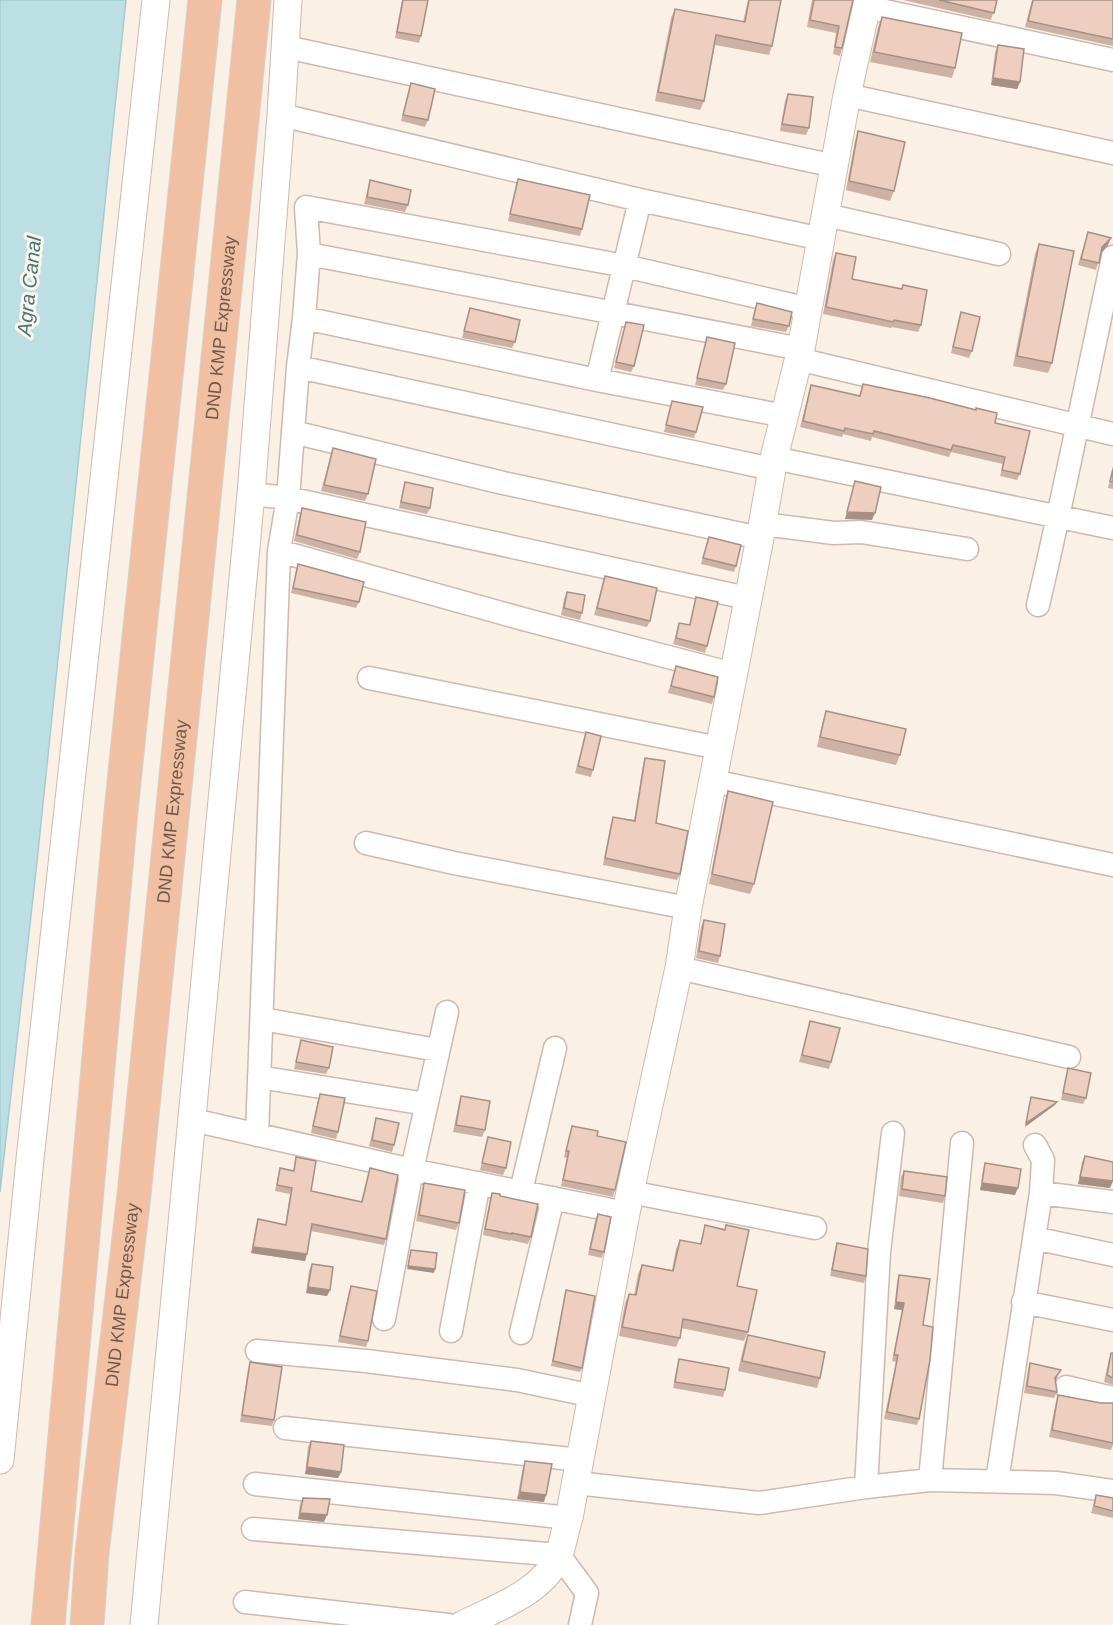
<svg xmlns="http://www.w3.org/2000/svg" width="1113" height="1625" font-family="Arial,sans-serif">
	<style>
		.water { fill: #bbdfe2; stroke: #a2ced2; stroke-width: 1.5 }
		.lines { fill: none; stroke-linecap: round; stroke-linejoin: round }
		.minor-casing { stroke: #cdbaaf; stroke-width: 25 }
		.tertiary-casing { stroke: #cdbaaf; stroke-width: 29 }
		.trunk-casing { stroke: #d7d0cd; stroke-width: 35 }
		.minor { stroke: #fff; stroke-width: 22 }
		.tertiary { stroke: #fff; stroke-width: 27 }
		.trunk { stroke: #f1c0a2; stroke-width: 33 }
		.wall { fill: #ccb1a4 }
		.shaded-wall { fill: #a69086 }
		.building { fill: #edcebf; stroke: #a69086; stroke-width: 1.5 }
		.labels { text-anchor: middle; dominant-baseline: central; stroke-width: 6; stroke-linejoin: round; paint-order: stroke }
		.street-label { font-size: 18px; fill: #70574c; stroke: #fdf4ea }
		.water-label { font-size: 20px; font-style: italic; fill: #45767b; stroke: #fdf4ea }
	</style>
	<rect width="100%" height="100%" fill="#faf0e5"/>
	<path class="water" d="M0,0H126L37,862L0,1192Z"/>
	<g class="lines">
		<defs>
			<path id="minor" d="M866,7L1113,60
				M286,47L835,166
				M847,95L1113,153
				M281,115L640,200L822,239
				M826,215L999,254
				M309,254L801,349
				M304,318L597,380L785,416
				M798,359L1113,434
				M298,367L772,469
				M597,380L640,200
				M293,432L503,483L760,538
				M774,458L1113,528
				M251,494L288,498L747,598
				M763,524L834,533L861,532L967,549
				M279,551L523,619L733,674
				M1038,605C1065,490 1088,373 1113,257
				M369,678L719,748
				M713,781L1113,865
				M366,843L454,863L688,908
				M679,968L1069,1057
				M262,1019L437,1050
				M259,1077L426,1104
				M193,1120L412,1170L626,1213
				M257,1135L279,551L288,498L298,367L304,318L309,254L306,207L625,266L809,309
				M521,1191L555,1048
				M630,1192L815,1228
				M1041,1193L1113,1202
				M1034,1238L1113,1255
				M1023,1302L1113,1320
				M384,1319L412,1170L447,1012
				M451,1331L479,1183
				M521,1333L553,1198
				M257,1351L366,1361L517,1380L593,1396
				M1066,1387L1113,1398
				M285,1428L580,1460
				M930,1480L962,1143
				M997,1481L1041,1193L1043,1160L1035,1145
				M576,1483L759,1503L866,1487L930,1480L1056,1483L1113,1491
				M255,1484L569,1518
				M866,1487L879,1252L893,1133
				M253,1529L559,1555L587,1593L580,1625
				M245,1602L448,1625"/>
			<path id="tertiary" d="M0,1460L30,1159L156,0
				M144,1625L251,494L281,115L288,0
				M462,1625C495,1608 543,1593 559,1555C563,1543 565,1530 569,1518L630,1192L679,968L688,908L760,538L774,458L801,349L847,95L868,0"/>
			<g id="trunk">
				<path d="M48,1625L121,811L205,0"/>
				<path id="s1" d="M87,1625L92,1553L134,1195L254,0"/>
			</g>
		</defs>
		<use href="#minor" class="minor-casing"/>
		<use href="#tertiary" class="tertiary-casing"/>
		<use href="#trunk" class="trunk-casing"/>
		<use href="#minor" class="minor"/>
		<use href="#tertiary" class="tertiary"/>
		<use href="#trunk" class="trunk"/>
	</g>
	<path class="wall" d="M402,0H428L421,36L419,43L395,38Z
		M748,0H781L772,46L769,55L715,45L704,101L700,110L655,101L671,18L675,9L743,22Z
		M812,0H853L842,48L840,56L833,54L836,33L807,27Z
		M903,0H997L991,20Z
		M1032,0H1113V46L1025,27Z
		M882,17L955,68L952,78L870,62L878,27Z
		M998,45L1020,82L1017,89L991,85L995,52Z
		M411,83L428,120L425,127L401,121Z
		M788,94L809,128L806,135L780,131L785,101Z
		M858,131L894,191L890,201L846,190L855,141Z
		M518,179L582,229L580,236L508,221Z
		M370,180L408,205L405,212L364,204Z
		M1088,232L1108,245L1101,252L1096,270L1078,265Z
		M1039,244L1052,363L1048,373L1013,366L1035,254Z
		M836,253L852,279L901,289L903,285L921,325L918,332L892,327L891,328L823,314L833,260Z
		M757,303L789,326L786,332L751,326Z
		M470,308L515,342L512,348L462,338Z
		M961,312L972,351L969,358L951,353Z
		M626,322L634,366L631,372L614,368Z
		M707,337L726,384L723,390L695,385Z
		M863,384L995,423L1020,474L1017,480L1000,476L1003,464L951,452L949,457L872,437L871,441L843,434L842,437L800,427L811,385L859,396Z
		M672,401L696,432L694,438L664,432Z
		M333,448L368,494L365,501L321,491Z
		M1113,466V489L1108,488Z
		M405,482L430,508L427,514L399,508L403,489Z
		M302,508L360,552L357,559L294,541L300,514Z
		M709,537L736,566L734,572L701,564Z
		M298,564L359,602L356,608L291,593Z
		M605,576L650,621L647,627L594,615Z
		M567,592L582,613L580,620L561,615L564,599Z
		M696,597L707,646L705,653L673,644L679,623L689,625Z
		M676,666L714,697L712,704L668,693Z
		M826,711L900,755L896,765L817,747L823,721Z
		M586,732L593,770L591,777L575,773Z
		M645,758L656,823L680,874L677,880L603,865L611,823L613,817L634,820L643,765Z
		M728,791L754,884L750,894L709,884L725,801Z
		M704,920L720,956L718,963L696,958L701,927Z
		M810,1021L831,1062L829,1069L799,1062Z
		M301,1040L329,1068L326,1074L294,1069Z
		M1068,1068L1086,1098L1083,1104L1061,1100L1066,1075Z
		M320,1094L338,1132L336,1139L311,1133L318,1100Z
		M461,1096L485,1130L482,1137L453,1132L459,1103Z
		M376,1118L394,1145L392,1152L369,1146Z
		M572,1126L597,1136L615,1190L613,1197L561,1186L567,1158L564,1157Z
		M488,1137L506,1168L503,1175L480,1170Z
		M1085,1156L1110,1188L1078,1184L1082,1162Z
		M296,1157L311,1191L361,1202L370,1168L386,1239L384,1245L311,1231L305,1261L251,1253L256,1225L258,1219L285,1225L290,1194L275,1191L280,1168L293,1171Z
		M985,1163L1015,1195L980,1190L983,1170Z
		M904,1171L945,1196L943,1203L899,1196L901,1177Z
		M424,1183L459,1223L456,1230L416,1221L422,1190Z
		M492,1193L500,1196L531,1237L528,1244L510,1240V1241L483,1235L490,1199Z
		M598,1214L604,1252L602,1258L588,1255L595,1221Z
		M705,1225L725,1229L726,1225L737,1286L748,1332L744,1341L681,1328L680,1338L676,1347L619,1336L625,1303L629,1294L634,1295L638,1274L642,1265L672,1270L676,1249L680,1240L700,1244Z
		M837,1243L866,1276L864,1283L830,1276L835,1250Z
		M312,1264L330,1290L327,1296L306,1293L309,1271Z
		M899,1275L923,1325L919,1419L917,1425L884,1419L896,1362L892,1361L902,1310L894,1309L897,1282Z
		M351,1286L368,1341L366,1347L338,1342L349,1292Z
		M566,1290L582,1368L580,1372L551,1366Z
		M748,1335L820,1378L817,1388L738,1371L744,1345Z
		M1111,1353H1113V1385L1104,1382L1109,1359Z
		M679,1359L725,1390L723,1397L673,1388L677,1366Z
		M250,1362L274,1420L272,1426L240,1422L248,1369Z
		M1030,1363L1058,1376L1056,1380L1057,1392L1054,1398L1024,1393L1028,1370Z
		M1058,1395L1101,1403H1113V1445L1111,1450L1049,1437L1056,1402Z
		M311,1441L341,1472L338,1478L305,1474L308,1447Z
		M525,1461L544,1502L517,1499L523,1467Z
		M1096,1495L1113,1498V1518L1091,1513Z
		M303,1498L324,1522L298,1519L300,1504Z"/>
	<path class="shaded-wall" d="M993,78L1020,82L1017,89L991,85Z
		M1111,238L1108,245L1100,254L1102,247Z
		M847,512L875,513L872,520L845,519Z
		M1057,1102L1055,1105L1025,1127L1026,1123Z
		M1080,1177L1113,1181L1110,1188L1078,1184Z
		M982,1183L1018,1188L1015,1195L980,1190Z
		M253,1247L307,1254L305,1261L251,1253Z
		M408,1266L435,1269L434,1273L407,1269Z
		M308,1287L330,1290L327,1296L306,1293Z
		M896,1302L904,1303L902,1310L894,1309Z
		M307,1467L341,1472L338,1478L305,1474Z
		M520,1492L546,1495L544,1502L517,1499Z
		M300,1513L327,1515L324,1522L298,1519Z"/>
	<path class="building" d="M403,0H428L421,36L397,32Z
		M749,0H781L772,46L716,35L704,101L658,92L675,9L745,22Z
		M814,0H853L842,48L835,47L839,26L810,20Z
		M939,0H997L994,13Z
		M1033,0H1113V39L1028,21Z
		M882,17L962,33L955,68L874,52Z
		M998,45L1024,49L1020,82L993,78Z
		M411,83L435,89L428,120L403,115Z
		M788,94L813,97L809,128L782,124Z
		M858,131L905,142L894,191L849,181Z
		M518,179L590,195L582,229L510,214Z
		M370,180L411,190L408,205L367,197Z
		M1088,232L1111,238L1102,247L1099,263L1081,259Z
		M1039,244L1074,251L1052,363L1017,356Z
		M836,253L856,257L852,279L902,289L903,285L927,290L921,325L894,320L893,322L826,307Z
		M757,303L792,312L789,326L753,319Z
		M470,308L520,320L515,342L464,331Z
		M961,312L980,317L972,351L953,347Z
		M626,322L644,325L634,366L616,362Z
		M707,337L735,343L726,384L697,378Z
		M863,384L930,398L976,410V408L997,413L995,423L1030,431L1020,474L1002,470L1005,457L953,445L951,450L874,431L873,434L845,428L844,431L803,421L811,385L860,396Z
		M672,401L703,407L696,432L666,425Z
		M333,448L376,459L368,494L324,485Z
		M1113,469V482L1110,481Z
		M855,481L881,487L875,513L847,512Z
		M405,482L433,488L430,508L401,502Z
		M302,508L366,522L360,552L297,535Z
		M709,537L741,545L736,566L703,558Z
		M298,564L364,582L359,602L293,588Z
		M605,576L657,588L650,621L597,608Z
		M567,592L585,595L582,613L564,608Z
		M696,597L718,602L707,646L676,638L679,623L690,625Z
		M676,666L718,677L714,697L671,686Z
		M826,711L906,729L900,755L820,737Z
		M586,732L601,736L593,770L578,766Z
		M645,758L665,761L656,823L688,831L680,874L605,858L613,817L635,821Z
		M728,791L773,802L754,884L712,874Z
		M704,920L725,924L720,956L699,951Z
		M810,1021L840,1028L831,1062L802,1055Z
		M301,1040L333,1047L329,1068L296,1062Z
		M1068,1068L1091,1073L1086,1098L1063,1093Z
		M320,1094L345,1098L338,1132L313,1126Z
		M461,1096L490,1101L485,1130L456,1125Z
		M1031,1097L1057,1102L1026,1123Z
		M376,1118L399,1123L394,1145L372,1140Z
		M572,1126L598,1131L597,1136L626,1142L615,1190L563,1180L569,1151H566Z
		M488,1137L511,1142L506,1168L482,1163Z
		M1085,1156L1113,1162V1181L1080,1177Z
		M296,1157L316,1161L311,1191L362,1202L370,1168L398,1175L386,1239L312,1224L307,1254L253,1247L258,1219L286,1225L292,1188L277,1185L280,1168L294,1171Z
		M985,1163L1021,1169L1018,1188L982,1183Z
		M904,1171L947,1177L945,1196L902,1189Z
		M424,1183L465,1190L459,1223L419,1215Z
		M492,1193L500,1194V1196L538,1204L531,1237L512,1233V1234L485,1229Z
		M598,1214L611,1217L604,1252L590,1249Z
		M705,1225L725,1230L726,1225L749,1230L737,1286L757,1290L748,1332L683,1319L680,1338L622,1327L629,1294L636,1295L642,1265L673,1271L680,1240L701,1244Z
		M837,1243L868,1249L866,1276L832,1270Z
		M411,1250L437,1253L435,1269L408,1266Z
		M312,1264L333,1267L330,1290L308,1287Z
		M899,1275L930,1279L923,1325L933,1327L930,1360L919,1419L887,1412L898,1355H894L904,1303L896,1302Z
		M351,1286L377,1291L368,1341L340,1336Z
		M566,1290L595,1296L582,1368L553,1361Z
		M748,1335L825,1352L820,1378L742,1361Z
		M1111,1353H1113V1378L1107,1375Z
		M679,1359L729,1368L725,1390L675,1382Z
		M250,1362L282,1367L274,1420L242,1415Z
		M1030,1363L1061,1370L1055,1378L1057,1392L1027,1386Z
		M1058,1395L1101,1403H1113V1443L1052,1430Z
		M311,1441L344,1445L341,1472L307,1467Z
		M525,1461L552,1464L546,1495L520,1492Z
		M1096,1495L1113,1498V1511L1094,1506Z
		M303,1498L330,1499L327,1515L300,1513Z"/>
	<g class="labels">
		<g class="street-label">
			<text stroke="none"><textPath href="#s1" startOffset="1304">DND KMP Expressway</textPath></text>
			<text stroke="none"><textPath href="#s1" startOffset="818">DND KMP Expressway</textPath></text>
			<text stroke="none"><textPath href="#s1" startOffset="332">DND KMP Expressway</textPath></text>
		</g>
		<g class="water-label">
			<text transform="translate(29 286) rotate(-84)">Agra Canal</text>
		</g>
	</g>
</svg>
